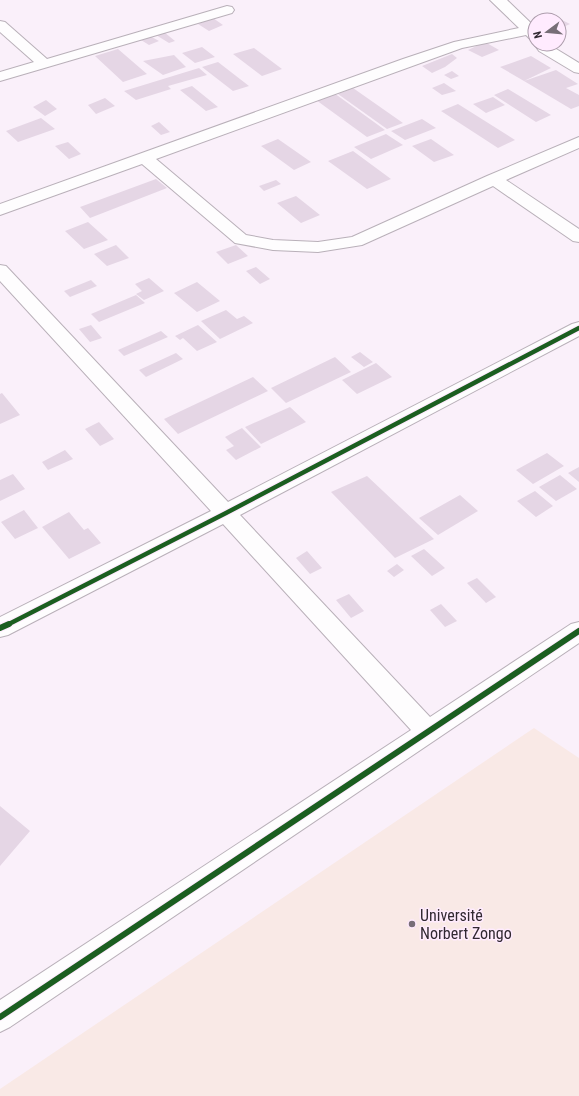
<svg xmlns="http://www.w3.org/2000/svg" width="579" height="1096" font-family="'Roboto Condensed',sans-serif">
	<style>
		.education { fill: #f9e9e6 }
		.building { fill: #e5d6e5 }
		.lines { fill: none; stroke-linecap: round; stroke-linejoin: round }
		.minor-casing { stroke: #b9b0b9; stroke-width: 2 }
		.minor { fill: #fefdfe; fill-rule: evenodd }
		.cycleway-far1-casing { stroke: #ffebfe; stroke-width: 7 }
		.cycleway-casing { stroke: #ffebfe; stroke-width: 8 }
		.cycleway-far1 { stroke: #1b5e20; stroke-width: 4.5 }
		.cycleway { stroke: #1b5e20; stroke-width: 6 }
		.poi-dot { fill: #776e77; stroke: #ffebfe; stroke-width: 1.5 }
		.labels { text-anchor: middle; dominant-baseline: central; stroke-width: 3; stroke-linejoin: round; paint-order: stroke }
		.near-poi-label { font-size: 16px; fill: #312831; stroke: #ffebfe; text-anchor: start }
	</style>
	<rect width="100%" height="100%" fill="#faf0fa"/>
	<path class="education" d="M534,728L579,758V1096H0V1089Z"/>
	<path class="building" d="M213,18L223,25L209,31L198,24Z
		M558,18L570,24L559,29V20H553Z
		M164,32L175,41L169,43L156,35Z
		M150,36L159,41L149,45L141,40Z
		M485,42L499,50L482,57L468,50Z
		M202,47L215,57L195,63L182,53Z
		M254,48L282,69L262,76L233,54Z
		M118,49L147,74L123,82L95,56Z
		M452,54L457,58L445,67L432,73L422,66Z
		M174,55L186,67L163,75L143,61Z
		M531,56L551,68L524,81L500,67Z
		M218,62L249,86L233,91L202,67Z
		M199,68L207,75L168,86L171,89L136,100L124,91Z
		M556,70L578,84L566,88L579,95V106L571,109L524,81Z
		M452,71L459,76L451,79L444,75Z
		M444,83L456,91L442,95L432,88Z
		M192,86L218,107L206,111L180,90Z
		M353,88L403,123L387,129L338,94Z
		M508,89L551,115L536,122L494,95Z
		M334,93L385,130L367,137L316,100Z
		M493,97L505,105L486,113L473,104Z
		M105,98L115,106L96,114L88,105Z
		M46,100L57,109L45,116L33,107Z
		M458,104L515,140L498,148L441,111Z
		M41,118L55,129L18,142L6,131Z
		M422,119L436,128L405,140L391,131Z
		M159,122L170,132L161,135L151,126Z
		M386,134L403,145L371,159L354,147Z
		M278,139L311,162L294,170L261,146Z
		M431,139L454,155L434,162L412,146Z
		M68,142L81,154L69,159L55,146Z
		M353,151L391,179L367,189L328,161Z
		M156,179L167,188L90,218L80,207Z
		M276,180L281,184L264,191L259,186Z
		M296,196L320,215L301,223L277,203Z
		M88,222L108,240L84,249L65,231Z
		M116,245L129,258L107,266L94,254Z
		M236,245L248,256L228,264L216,252Z
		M256,267L270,279L260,284L246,271Z
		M149,278L164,291L144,300L136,294L142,291L135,284Z
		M91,280L97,286L70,297L64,291Z
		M197,282L220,301L197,312L174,293Z
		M136,295L145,303L99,322L91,314Z
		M226,310L237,319L244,316L253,323L220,339L201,321Z
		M91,325L102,338L90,342L79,329Z
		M198,325L217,342L197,351L183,338L180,340L175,336Z
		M161,331L168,337L124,356L118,350Z
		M360,352L373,362L364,367L351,357Z
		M176,353L183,359L146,377L139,370Z
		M335,357L351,372L286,403L271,388Z
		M376,363L392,377L357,394L342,380Z
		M253,377L268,391L178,434L164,419Z
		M2,393L20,415L0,424V394Z
		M290,407L306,422L261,444L245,427Z
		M99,422L114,439L100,446L85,429Z
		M242,428L261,447L236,460L226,450L234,446L225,437Z
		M65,450L73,459L48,470L42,462Z
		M547,453L564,466L533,484L516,470Z
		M579,467V482L568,473Z
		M13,474L25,489L0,501V480Z
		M560,475L577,489L556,501L539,487Z
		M367,476L434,539L395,558L331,492Z
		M535,491L553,506L536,517L517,501Z
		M460,495L478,511L438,535L419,518Z
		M24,510L38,528L15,539L1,522Z
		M69,512L84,530L88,528L101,543L69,559L42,527Z
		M424,549L445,568L432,576L411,556Z
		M307,551L322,568L310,574L296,558Z
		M397,564L404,570L394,577L387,571Z
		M477,578L496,597L486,603L467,583Z
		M349,594L364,611L351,618L336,600Z
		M441,604L457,621L445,627L430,610Z
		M0,806L30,831L0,866Z"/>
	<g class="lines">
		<defs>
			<path id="minor" d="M490,0H507L535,27V40L530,39L526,35L462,48L156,159L246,235L273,240L318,242L352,237L487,176L579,137V148L506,180L579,229V242L573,241L493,186L362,245L318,252L273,250L235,243L142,164L0,215V204L403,59L454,42L519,28Z
				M227,6L232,7L234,10L232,13L0,81V72L34,62L0,32V21L5,22L47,59Z
				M535,43V44H548L579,63V73L574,72L539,51L534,44Z
				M0,265L6,266L228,502L572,324L579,322V336L240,515L430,717L571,624L579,622V643L10,1027L0,1032V1000L411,730L223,524L8,635L0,637V617L211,511L0,281Z"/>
		</defs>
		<use href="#minor" class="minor-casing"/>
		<use href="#minor" class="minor"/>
		<defs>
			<path id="cycleway-far1" d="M7,625L226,513L579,328"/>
			<path id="cycleway" d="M0,628L9,624
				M0,1017L579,631"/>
		</defs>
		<use href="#cycleway-far1" class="cycleway-far1-casing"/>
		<use href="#cycleway" class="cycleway-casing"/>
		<use href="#cycleway-far1" class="cycleway-far1"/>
		<use href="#cycleway" class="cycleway"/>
	</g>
	<circle class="poi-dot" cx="412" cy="924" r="4"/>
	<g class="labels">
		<g class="near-poi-label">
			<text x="420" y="915">Université<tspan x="420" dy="18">Norbert Zongo</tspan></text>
		</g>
	</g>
	<g transform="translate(547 32) rotate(254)"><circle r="19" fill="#ffebfe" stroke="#ad9dac"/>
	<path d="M0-3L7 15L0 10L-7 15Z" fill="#776e77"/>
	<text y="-6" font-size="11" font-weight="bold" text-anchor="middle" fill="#312831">N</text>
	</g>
</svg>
